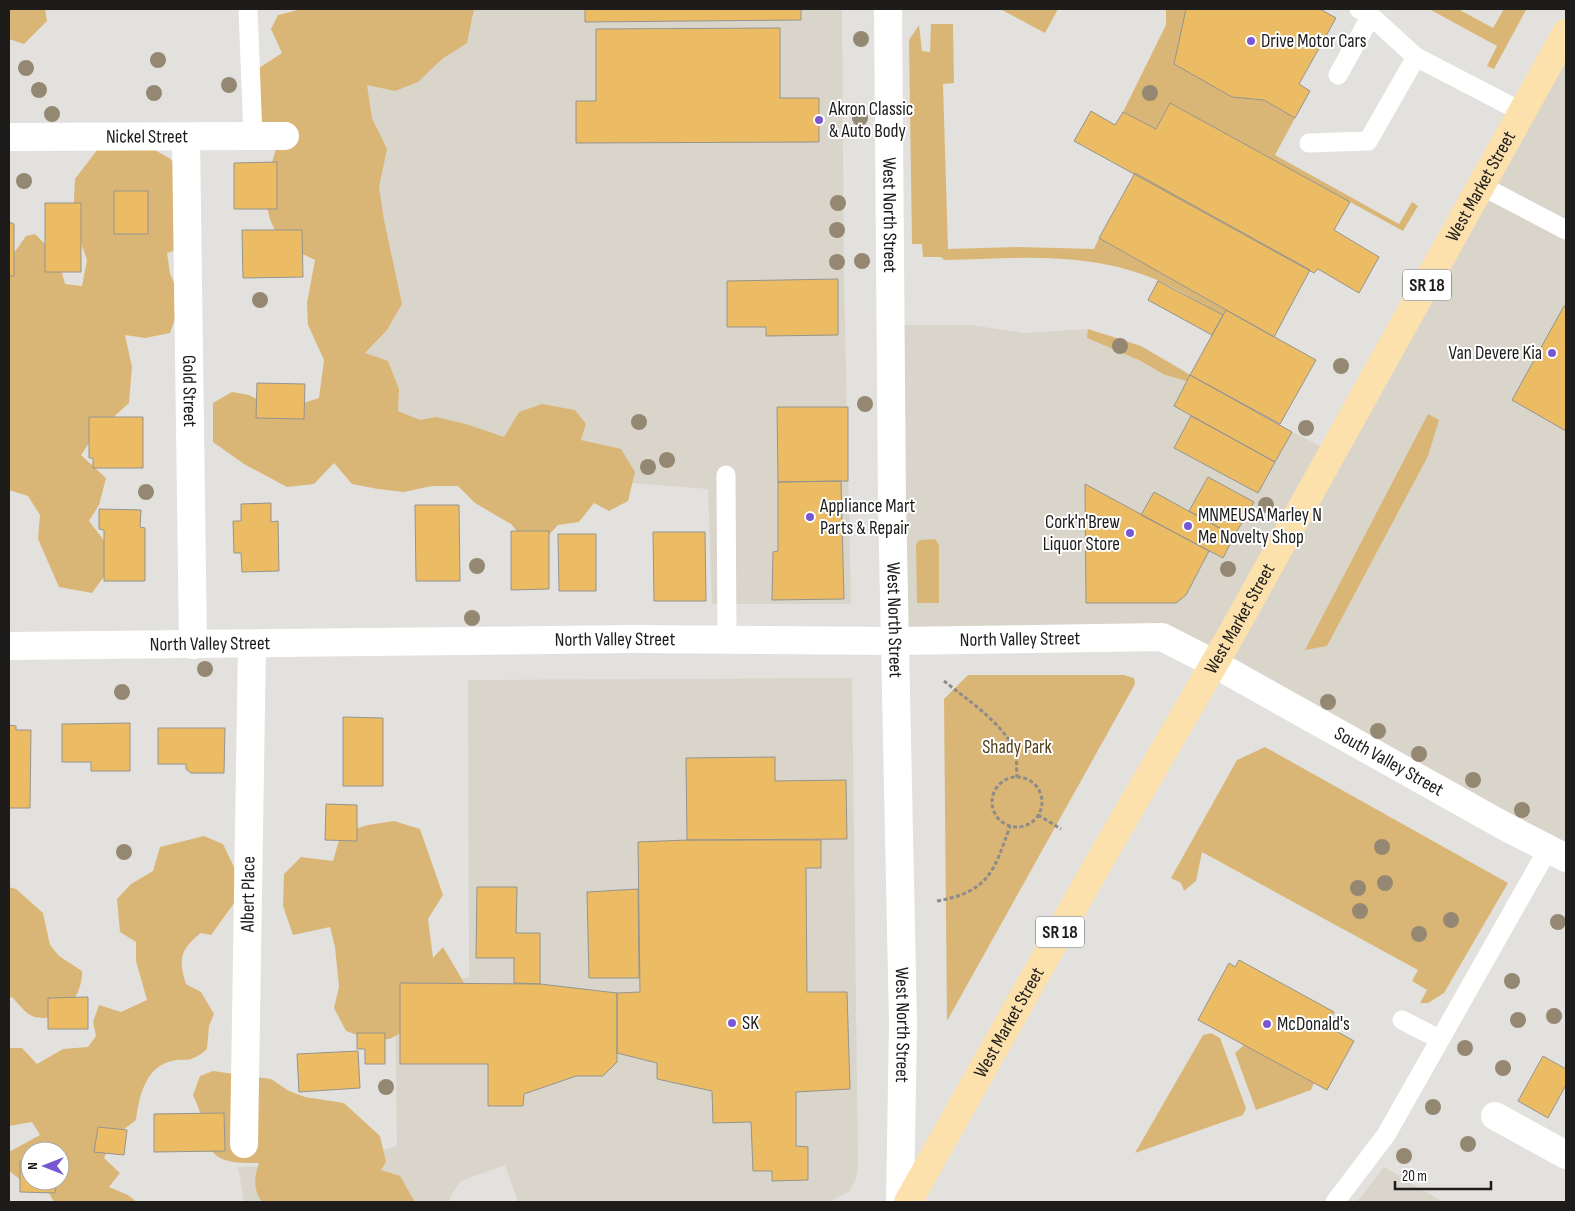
<svg xmlns="http://www.w3.org/2000/svg" width="1575" height="1211" font-family="'Sofia Sans Condensed',sans-serif">
	<style>
		.built { fill: #dad5cb }
		.green { fill: #dab676; fill-rule: evenodd }
		.building { fill: #ebbc64; stroke: #959491 }
		.lines { fill: none; stroke-linecap: round; stroke-linejoin: round }
		.path { stroke: #8d8c8a; stroke-width: 3; stroke-dasharray: 4 2.5; stroke-linecap: butt }
		.service { stroke: #fff; stroke-width: 19 }
		.minor { stroke: #fff; stroke-width: 28 }
		.tertiary { stroke: #fff; stroke-width: 28 }
		.primary { stroke: #fde1ad; stroke-width: 28 }
		.tree { fill: #948872 }
		.poi-dot { fill: #7758d2; stroke: #fff; stroke-width: 2 }
		.labels { text-anchor: middle; dominant-baseline: central; stroke-width: 4; stroke-linejoin: round; paint-order: stroke }
		.shield { fill: #fff; stroke: #61605f; stroke-width: 1 }
		.shield-label { font-size: 18px; font-weight: bold; fill: #1d1c1b }
		.poi-label { font-size: 19px; fill: #1d1c1b; stroke: #fff; text-anchor: start }
		.street-label { font-size: 19px; fill: #1d1c1b; stroke: #fff }
		.park-label { font-size: 19px; fill: #53401a; stroke: #fff }
	</style>
	<rect width="100%" height="100%" fill="#e3e1de"/>
	<path class="built" d="M438,9H842L844,279L851,604H712L708,489L355,461L340,23Z
		M1566,33V859L1162,637L895,641L891,325H970L1024,333L1088,329L1141,346L1292,432L1333,452Z
		M852,678L858,1167L856,1178L850,1191L829,1202H518L505,1165L461,1181L452,1193L449,1202H244L238,1167L330,1166L397,1146L395,978H469L468,680Z
		M1384,1167L1413,1184L1443,1202H1357Z"/>
	<path class="green" d="M9,9H45L47,21L24,44L9,39Z
		M302,9H474L467,43L442,59L418,82L395,91L367,85L372,118L387,149L379,187L384,220L402,304L387,330L365,353L388,361L399,389L398,411L420,420L436,417L466,424L504,437L519,412L542,404L575,410L586,424L581,440L621,449L635,472L628,501L609,511L594,503L579,522L558,525L542,542L525,541L511,524L475,503L458,486H432L404,492L378,489L352,484L334,463L314,484L287,487L244,464L213,442V403L232,392L249,395L280,410L319,398L324,360L308,325L307,303L315,260C305,255 290,249 282,240C259,213 266,180 276,149L246,110L259,68L282,53L271,29L278,15Z
		M1000,9H1058L1045,33Z
		M1166,9H1186L1175,64L1232,97L1264,100L1295,118L1275,155L1399,224L1412,202L1418,206L1403,231L1170,103L1156,129L1123,112L1166,25Z
		M1429,9H1458L1493,28L1504,9L1526,10L1494,69L1487,66L1497,46Z
		M931,24H953L954,83L943,84L948,249L1019,247L1094,249L1099,238L1226,310L1223,315C1202,304 1181,291 1159,281C1091,251 1016,258 944,260L941,257H923L922,244H912L909,40L919,25L922,51L930,52Z
		M137,140L169,158L182,169L176,250L167,253L170,273L181,301L170,333L145,338L125,335L132,367L129,403L96,433L81,455L106,478L99,505L89,521L109,547L108,571L92,593L59,587L38,539L40,515L28,496L9,490V260L26,236L35,234L58,257L65,284L82,286L87,260L73,220L75,179L97,150Z
		M1088,329L1141,346L1190,375L1187,381L1165,375L1141,361L1087,338Z
		M1428,414L1439,420L1428,456L1327,646L1305,650Z
		M935,539L939,545V603H917L916,544L920,540Z
		M968,675H1124L1134,678L1135,684L947,1021L944,699Z
		M1265,747L1508,883L1444,993L1428,1003H1420L1427,990L1412,981L1418,970L1202,852L1196,881L1184,891L1181,883L1171,878L1237,760Z
		M394,821L420,829L443,895L428,919L433,958L443,947L470,993L390,1039L372,1040L346,1031L334,1008L339,987L335,947L330,927L293,935L283,906L284,874L301,857L333,861L341,833L368,825Z
		M204,836L223,844L234,867L237,899L211,935L201,933C180,949 178,960 186,984L201,992L214,1014L209,1026L207,1049C187,1066 187,1056 168,1062C144,1070 139,1099 136,1120L115,1136L104,1158L120,1173L109,1187L128,1195L137,1202H54L45,1186H29L9,1171V1152L40,1135L32,1122L9,1126V1048H22L37,1064L63,1049L88,1047L96,1036L93,1022L99,1005L121,1012L147,1000L136,961V942L120,932L117,899L131,884L153,871L160,847ZM30,1151H60V1181H30Z
		M9,887L16,889L43,913L50,945L59,956L82,971C83,996 61,1026 32,1016C25,1013 17,1002 12,997L9,998Z
		M1211,1033L1220,1038L1246,1108L1243,1115L1135,1153L1203,1035Z
		M1244,1045L1314,1083L1311,1090L1256,1110L1235,1053Z
		M213,1071L271,1079L289,1091L305,1097L344,1103L380,1136L386,1162L381,1170L400,1176L415,1202H262C253,1189 254,1178 259,1163C193,1165 215,1140 193,1095L200,1076Z"/>
	<path class="building" d="M585,9H801V20L585,22Z
		M1186,9H1320L1336,18L1299,84L1310,91L1295,118L1264,100L1232,97L1174,64Z
		M780,28V98H819V142L576,143V101H596V29Z
		M1170,103L1350,202L1334,230L1379,257L1359,293L1318,269L1314,273L1074,141L1091,111L1115,125L1123,112L1156,129Z
		M277,162V209H234V163Z
		M1135,173L1310,270L1274,337L1099,238Z
		M114,191H148V234H114Z
		M45,203H81V272H45Z
		M9,222L14,224V276H9Z
		M242,230H302L303,277L243,278Z
		M838,279V335L766,336V327H727V281Z
		M1158,281L1223,315L1212,335L1148,300Z
		M1564,306L1566,307V431L1512,400Z
		M1226,310L1316,360L1280,424L1190,375Z
		M1190,375L1292,432L1275,462L1174,406Z
		M257,383L305,384L304,419L256,418Z
		M777,407H848V481L778,482Z
		M1191,416L1275,462L1258,493L1174,448Z
		M89,417H143V468H93V458H89Z
		M1208,477L1254,502L1234,536L1189,511Z
		M841,481L844,599L772,600L773,552L778,551V482Z
		M1085,484L1209,551L1186,595L1176,603H1086Z
		M1154,492L1234,536L1223,558L1141,515Z
		M271,503V522L278,521L279,571L242,572L241,553H234L233,521H241V504Z
		M415,505H459L460,581H416Z
		M99,509L141,510L140,527L145,528V581H104V530L99,529Z
		M511,531H549V589L511,590Z
		M653,532H705L706,601H654Z
		M558,534H596V591H559Z
		M343,717L383,718V786H343Z
		M130,723V771H91V762H62V724Z
		M9,725L16,726V730H31L30,808H9Z
		M158,728H225L224,773H191L186,769V764H158Z
		M775,757V781L846,780L847,839L687,840L686,758Z
		M326,804L357,805V841L325,840Z
		M687,840H821V868H806L807,992H847L850,1089L796,1092V1146L808,1147V1180L772,1181V1171H753L751,1122L713,1123L712,1091L657,1079V1063L617,1053V993L640,992L638,842Z
		M477,887H517L516,933H540V984L514,983V958H476Z
		M638,889L639,978H589L587,892Z
		M1239,960L1334,1012L1327,1026L1354,1041L1327,1090L1198,1020L1229,963L1235,967Z
		M400,983L540,984L617,993V1062L603,1076H576L524,1094L523,1106H488V1064H400Z
		M88,997V1029H48V998Z
		M357,1033H385V1064H365V1049H357Z
		M358,1051L360,1088L299,1092L297,1054Z
		M1543,1056L1566,1069V1085L1548,1118L1518,1101Z
		M224,1113L225,1151L154,1152V1114Z
		M98,1127L127,1130L124,1155L94,1152Z
		M20,1161L30,1162V1181H56L55,1193L20,1192Z"/>
	<g class="lines">
		<path class="path" d="M944,681C965,698 1004,724 1014,750C1018,758 1016,769 1017,777
			M992 802a25 25 0 1 1 50 0a25 25 0 1 1-50 0Z
			M1038,815L1061,829
			M937,901C988,892 994,872 1010,826"/>
		<path class="service" d="M248,9L253,137
			M1359,9L1371,16L1416,57L1522,112
			M1338,75L1371,16
			M1309,143L1368,141L1416,57
			M1482,186L1566,230
			M726,475L727,640
			M1402,1020L1439,1039
			M1335,1202L1386,1135L1548,849"/>
		<g class="minor">
			<path id="s1" d="M9,137L285,136"/>
			<path id="s2" d="M186,137L193,645"/>
			<path id="s3" d="M9,646L633,639L895,641L1162,637L1215,664L1504,826L1566,858"/>
			<path d="M1495,1116L1566,1155"/>
			<path id="s4" d="M244,1144L252,644"/>
		</g>
		<path class="tertiary" id="s5" d="M888,9L892,502L903,1024L900,1202"/>
		<path class="primary" id="s6" d="M908,1202L1094,871L1232,633L1566,33"/>
	</g>
	<g class="tree">
		<circle cx="861" cy="39" r="8"/>
		<circle cx="158" cy="60" r="8"/>
		<circle cx="26" cy="68" r="8"/>
		<circle cx="229" cy="85" r="8"/>
		<circle cx="39" cy="90" r="8"/>
		<circle cx="154" cy="93" r="8"/>
		<circle cx="1150" cy="93" r="8"/>
		<circle cx="52" cy="114" r="8"/>
		<circle cx="860" cy="118" r="8"/>
		<circle cx="24" cy="181" r="8"/>
		<circle cx="838" cy="203" r="8"/>
		<circle cx="837" cy="230" r="8"/>
		<circle cx="862" cy="261" r="8"/>
		<circle cx="837" cy="262" r="8"/>
		<circle cx="260" cy="300" r="8"/>
		<circle cx="1120" cy="346" r="8"/>
		<circle cx="1341" cy="366" r="8"/>
		<circle cx="865" cy="404" r="8"/>
		<circle cx="639" cy="422" r="8"/>
		<circle cx="1306" cy="428" r="8"/>
		<circle cx="667" cy="460" r="8"/>
		<circle cx="648" cy="467" r="8"/>
		<circle cx="146" cy="492" r="8"/>
		<circle cx="1266" cy="505" r="8"/>
		<circle cx="477" cy="566" r="8"/>
		<circle cx="1228" cy="569" r="8"/>
		<circle cx="472" cy="618" r="8"/>
		<circle cx="205" cy="669" r="8"/>
		<circle cx="122" cy="692" r="8"/>
		<circle cx="1328" cy="702" r="8"/>
		<circle cx="1378" cy="731" r="8"/>
		<circle cx="1419" cy="754" r="8"/>
		<circle cx="1473" cy="780" r="8"/>
		<circle cx="1522" cy="810" r="8"/>
		<circle cx="1382" cy="847" r="8"/>
		<circle cx="124" cy="852" r="8"/>
		<circle cx="1385" cy="883" r="8"/>
		<circle cx="1358" cy="888" r="8"/>
		<circle cx="1360" cy="911" r="8"/>
		<circle cx="1451" cy="920" r="8"/>
		<circle cx="1558" cy="922" r="8"/>
		<circle cx="1419" cy="934" r="8"/>
		<circle cx="1512" cy="981" r="8"/>
		<circle cx="1554" cy="1016" r="8"/>
		<circle cx="1518" cy="1020" r="8"/>
		<circle cx="1465" cy="1048" r="8"/>
		<circle cx="1503" cy="1068" r="8"/>
		<circle cx="386" cy="1087" r="8"/>
		<circle cx="1433" cy="1107" r="8"/>
		<circle cx="1468" cy="1144" r="8"/>
		<circle cx="1404" cy="1156" r="8"/>
	</g>
	<g class="poi-dot">
		<circle cx="1251" cy="41" r="5"/>
		<circle cx="819" cy="120" r="5"/>
		<circle cx="1552" cy="353" r="5"/>
		<circle cx="810" cy="517" r="5"/>
		<circle cx="1188" cy="526" r="5"/>
		<circle cx="1130" cy="533" r="5"/>
		<circle cx="732" cy="1023" r="5"/>
		<circle cx="1267" cy="1024" r="5"/>
	</g>
	<g class="labels">
		<g class="shield">
			<rect x="1403" y="269.5" width="48" height="31" rx="4"/>
			<rect x="1036" y="916.5" width="48" height="31" rx="4"/>
		</g>
		<g class="shield-label">
			<text x="1427" y="285">SR 18</text>
			<text x="1060" y="932">SR 18</text>
		</g>
		<g class="poi-label">
			<text x="1261" y="41">Drive Motor Cars</text>
			<text x="829" y="109">Akron Classic<tspan x="829" dy="22">&amp; Auto Body</tspan></text>
			<text x="1542" y="353" text-anchor="end">Van Devere Kia</text>
			<text x="820" y="506">Appliance Mart<tspan x="820" dy="22">Parts &amp; Repair</tspan></text>
			<text x="1198" y="515">MNMEUSA Marley N<tspan x="1198" dy="22">Me Novelty Shop</tspan></text>
			<text x="1120" y="522" text-anchor="end">Cork'n'Brew<tspan x="1120" dy="22">Liquor Store</tspan></text>
			<text x="742" y="1023">SK</text>
			<text x="1277" y="1024">McDonald's</text>
		</g>
		<g class="street-label">
			<text stroke="none"><textPath href="#s1" startOffset="138">Nickel Street</textPath></text>
			<text stroke="none"><textPath href="#s6" startOffset="1166">West Market Street</textPath></text>
			<text stroke="none"><textPath href="#s5" startOffset="206">West North Street</textPath></text>
			<text stroke="none"><textPath href="#s2" startOffset="254">Gold Street</textPath></text>
			<text stroke="none"><textPath href="#s6" startOffset="671">West Market Street</textPath></text>
			<text stroke="none"><textPath href="#s5" startOffset="611">West North Street</textPath></text>
			<text stroke="none"><textPath href="#s3" startOffset="1011">North Valley Street</textPath></text>
			<text stroke="none"><textPath href="#s3" startOffset="606">North Valley Street</textPath></text>
			<text stroke="none"><textPath href="#s3" startOffset="201">North Valley Street</textPath></text>
			<text stroke="none"><textPath href="#s3" startOffset="1412">South Valley Street</textPath></text>
			<text stroke="none"><textPath href="#s4" startOffset="250">Albert Place</textPath></text>
			<text stroke="none"><textPath href="#s6" startOffset="206">West Market Street</textPath></text>
			<text stroke="none"><textPath href="#s5" startOffset="1016">West North Street</textPath></text>
		</g>
		<g class="park-label">
			<text x="1017" y="747">Shady Park</text>
		</g>
	</g>
	<rect width="1575" height="1211" fill="none" stroke="#1d1c1b" stroke-width="20"/>
	<g transform="translate(45 1166) rotate(270)"><circle r="24" fill="#ffffff" stroke="#a5a4a4"/>
	<path d="M0-4L9 19L0 12L-9 19Z" fill="#7758d2"/>
	<text y="-8" font-size="14" font-weight="bold" text-anchor="middle" fill="#1d1c1b">N</text>
	</g>
	<path d="M1395 1181v8h96v-8" fill="none" stroke="#1d1c1b" stroke-width="2.5"/>
	<text x="1402" y="1181" font-size="15" fill="#1d1c1b" stroke="#ffffff" stroke-width="4" paint-order="stroke">20 m</text>
</svg>
